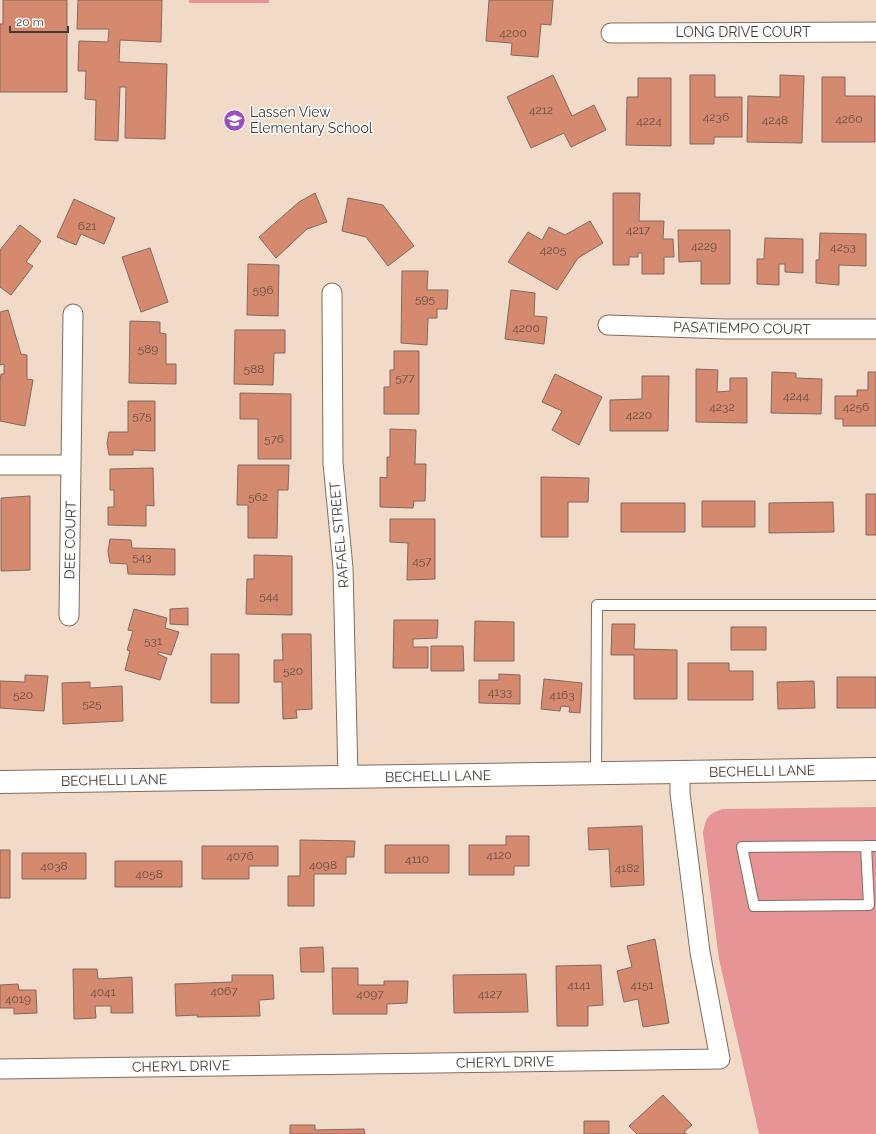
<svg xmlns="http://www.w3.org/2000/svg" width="876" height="1134" font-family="Raleway,sans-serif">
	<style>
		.green { fill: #e69496 }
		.building { fill: #d58a70; stroke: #836960 }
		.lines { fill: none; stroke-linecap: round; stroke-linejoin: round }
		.lane-casing { stroke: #826d5d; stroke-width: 12 }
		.street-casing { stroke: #826d5d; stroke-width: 21 }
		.secondary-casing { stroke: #826d5d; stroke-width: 24 }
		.lane { stroke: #fff; stroke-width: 10 }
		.street { stroke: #fff; stroke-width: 19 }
		.secondary { stroke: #fff; stroke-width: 22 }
		.labels { text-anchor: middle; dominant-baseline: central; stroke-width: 3; stroke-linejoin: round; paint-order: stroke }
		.number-label { font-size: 12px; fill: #684e42 }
		.street-label { font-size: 14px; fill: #433a32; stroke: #fff }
		.poi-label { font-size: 14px; fill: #433a32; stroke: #fff; text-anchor: start }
	</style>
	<rect width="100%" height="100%" fill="#f1dac7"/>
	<path class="green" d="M189,0H269V3H189Z
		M876,807V1134H759L719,959L703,833C706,818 707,814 723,809Z"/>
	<path class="building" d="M3,0H67V92H0V24H3Z
		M78,0H162L161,42L120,40L119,62L167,64L165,139L125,138L126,87H120L118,141L95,140L96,100L85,99L86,71H78L79,41L108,42L109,29H77Z
		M489,0H553L551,25L541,24L538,57L511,55L512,43L486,41Z
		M553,75L572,116L594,105L606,130L571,147L564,133L531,148L507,97Z
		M690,75H715V97H742V137H714V144H690Z
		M780,75L804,76L802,143L747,142L748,96L780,97Z
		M822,77H845V96H875V142H822Z
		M638,78H671V146L626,145L627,97H638Z
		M315,193L327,222L307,229L276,258L259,237L299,202Z
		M613,193H640L639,221H664L663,239H673L674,257H664V274H642V253H638V257H629V265H613Z
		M348,198L383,205L414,246L388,266L366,237L342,231Z
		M74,199L115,218L104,244L81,234L76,245L57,237Z
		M590,221L603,243L578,258L557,290L508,262L528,232L542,240L549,227L565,235Z
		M20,225L41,241L26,262L33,266L11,295L0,287V250Z
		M678,230H730V284H701V261L679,262Z
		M820,233L866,234V266L839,265V285L816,283V260H819Z
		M765,238L803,239V273L785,272V264H779V285L757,284V259H764Z
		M150,248L168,302L141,312L122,257Z
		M248,264L279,265L278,316L247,315Z
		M402,271H428L427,290H448L447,309H437V318H428L427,345L401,343Z
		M511,290L535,293L534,316L547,317L544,344L505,339Z
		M8,310L21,354L27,355V379L33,380L25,426L0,421V382L1,374H4V364L0,365V312Z
		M130,321L160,322V333L166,334V364H176V384L129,383Z
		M235,330H285V353H274L273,385L234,384Z
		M394,351H419V414H384V387H390V370H394Z
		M696,369L718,370L717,392L730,391V378H747V423L696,422Z
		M772,372L796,373V378L822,379L821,414L771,413Z
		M868,372H876V426H843V419H835V396H857V390H868Z
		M555,374L602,397L579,445L552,430L562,411L542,402Z
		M642,376H669L668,431H610V400L642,399Z
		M240,393L291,394V459H258V419H240Z
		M128,401H155V451L133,450V455H109L107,443L109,432H128Z
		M390,429L416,430L415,464H426L425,501H414L413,508L380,507V477L387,478V457H390Z
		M238,465H289L288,490H278L277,538H248V505H237Z
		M153,468L154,506L146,505V526L108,525V507H114V490H110V469Z
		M541,477L589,478L588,502H568V537H541Z
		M866,494H876V535H866Z
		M30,496V570L1,571V498Z
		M702,501H755V527H702Z
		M833,502L834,532L769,533V503Z
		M621,503H685V532H621Z
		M390,519H435V579L407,580L408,543L390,542Z
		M110,539L131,540L132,548L175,549V575L128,574L127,564L110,563L108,551Z
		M254,555L292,556V615L246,614L247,579H254Z
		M188,608V625L170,624V609Z
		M134,609L167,618L165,628L179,632L171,655L159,652L158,654L167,658L160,680L125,670L130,651L127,650L133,631L128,630Z
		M394,620H438L437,638L413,639V647H428V668H393Z
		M475,621L514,622V661H474Z
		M612,624H635L634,649L677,650V699H634V655H611Z
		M731,627H766V650H731Z
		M282,634H311L312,709L296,710L297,718L283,719L282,682H274V660H283Z
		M431,646H463L464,671H431Z
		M211,654H239V703H211Z
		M688,663H729V671H753V700H688Z
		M499,674L520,675V704L479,703V680H499Z
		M25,675L48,676L44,711L0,708V681L25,682Z
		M837,677H876V708H837Z
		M544,679L582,683L580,713L569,712L570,707L561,706L560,711L541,709Z
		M814,681L815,708L778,709L777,682Z
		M90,682V688L122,686L123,721L63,724L62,683Z
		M642,826L644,885L611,887L609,849L589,850L588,828Z
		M506,836H529V866H514V875H469V845H506Z
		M300,840L355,841L354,857H346V874H314V906H288V876H300Z
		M385,845H449V873H385Z
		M202,846H278V866H249V879H202Z
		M0,850H10V898H0Z
		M22,853H86V879H22Z
		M115,861H182V887H115Z
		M655,939L669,1023L643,1027L638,999L624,1002L617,971L632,967L627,946Z
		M323,947L324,972H301L300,948Z
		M601,965L603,1005L588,1006V1026H557L556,966Z
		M332,968H358V985H384V981H408L407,1003L387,1004V1014H333Z
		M73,969H97L98,979L132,977L133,1013H111V1006H95L96,1018L74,1019Z
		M526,974L528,1012L454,1013L453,975Z
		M232,975H273L274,999L259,1000L260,1016L197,1017L198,1015L176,1016L175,984L232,982Z
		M18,984L19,990H36L37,1013L14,1014V1008H0V985Z
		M663,1095L692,1125L684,1132L687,1134H637L629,1126Z
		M584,1121H609V1134H584Z
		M290,1125H315V1130L364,1129L365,1134H290Z"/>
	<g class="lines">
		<defs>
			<path id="lane" d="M596,773L597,605H876
				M866,846L869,905L754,906L742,847L866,846H876"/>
			<path id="street" d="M611,33L876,32
				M332,293L333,463L343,568L348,777
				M608,325L726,329H876
				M0,465H71
				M69,616L73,314
				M0,1069L720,1059L700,952L680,793V772"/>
			<path id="secondary" d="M0,782L876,769"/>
		</defs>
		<use href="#lane" class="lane-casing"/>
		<use href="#street" class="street-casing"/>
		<use href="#secondary" class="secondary-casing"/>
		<use href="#lane" class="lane"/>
		<use href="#street" class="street"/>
		<use href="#secondary" class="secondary"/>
	</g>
	<defs>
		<symbol id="school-disc" viewBox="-11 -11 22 22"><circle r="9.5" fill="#9b4fc0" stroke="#fff"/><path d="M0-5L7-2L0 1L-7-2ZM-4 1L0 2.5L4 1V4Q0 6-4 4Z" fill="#fff"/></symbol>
	</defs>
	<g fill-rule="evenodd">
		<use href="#school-disc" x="222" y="108" width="25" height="25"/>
	</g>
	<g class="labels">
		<g class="number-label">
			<text x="513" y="33">4200</text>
			<text x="541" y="110">4212</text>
			<text x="716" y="117">4236</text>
			<text x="849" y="119">4260</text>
			<text x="775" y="120">4248</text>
			<text x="649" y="121">4224</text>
			<text x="87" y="226">621</text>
			<text x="638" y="230">4217</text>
			<text x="704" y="246">4229</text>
			<text x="843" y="247">4253</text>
			<text x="553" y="250">4205</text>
			<text x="263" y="290">596</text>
			<text x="425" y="299">595</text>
			<text x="526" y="328">4200</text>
			<text x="148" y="349">589</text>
			<text x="254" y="369">588</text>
			<text x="405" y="378">577</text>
			<text x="796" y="396">4244</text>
			<text x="722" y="407">4232</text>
			<text x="856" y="407">4256</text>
			<text x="639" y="415">4220</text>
			<text x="142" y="416">575</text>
			<text x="274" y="439">576</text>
			<text x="258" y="497">562</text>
			<text x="142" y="557">543</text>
			<text x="422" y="561">457</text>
			<text x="269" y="596">544</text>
			<text x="153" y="641">531</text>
			<text x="293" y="671">520</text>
			<text x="500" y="692">4133</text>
			<text x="23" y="695">520</text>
			<text x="562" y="695">4163</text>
			<text x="92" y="704">525</text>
			<text x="499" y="855">4120</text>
			<text x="240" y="856">4076</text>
			<text x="417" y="859">4110</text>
			<text x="323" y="865">4098</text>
			<text x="54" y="866">4038</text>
			<text x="627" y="868">4182</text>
			<text x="149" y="874">4058</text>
			<text x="579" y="985">4141</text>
			<text x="642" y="985">4151</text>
			<text x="224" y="991">4067</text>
			<text x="103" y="992">4041</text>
			<text x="370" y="994">4097</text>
			<text x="490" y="994">4127</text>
			<text x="18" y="999">4019</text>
		</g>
		<g class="street-label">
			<text x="743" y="32">LONG DRIVE COURT</text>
			<text transform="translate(742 328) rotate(1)">PASATIEMPO COURT</text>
			<text transform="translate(339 535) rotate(-95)">RAFAEL STREET</text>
			<text transform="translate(70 540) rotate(-89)">DEE COURT</text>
			<text transform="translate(762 771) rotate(-1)">BECHELLI LANE</text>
			<text transform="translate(438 776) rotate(-1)">BECHELLI LANE</text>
			<text transform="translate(114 780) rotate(-1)">BECHELLI LANE</text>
			<text transform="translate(505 1062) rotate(-1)">CHERYL DRIVE</text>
			<text transform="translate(181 1066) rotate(-1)">CHERYL DRIVE</text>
		</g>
		<g class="poi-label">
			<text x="250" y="112">Lassen View<tspan x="250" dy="16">Elementary School</tspan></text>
		</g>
	</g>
	<path d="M10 26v6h58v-6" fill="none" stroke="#433a32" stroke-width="2"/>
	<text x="16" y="26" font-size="12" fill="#433a32" stroke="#ffffff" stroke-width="3" paint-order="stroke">20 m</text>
</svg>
